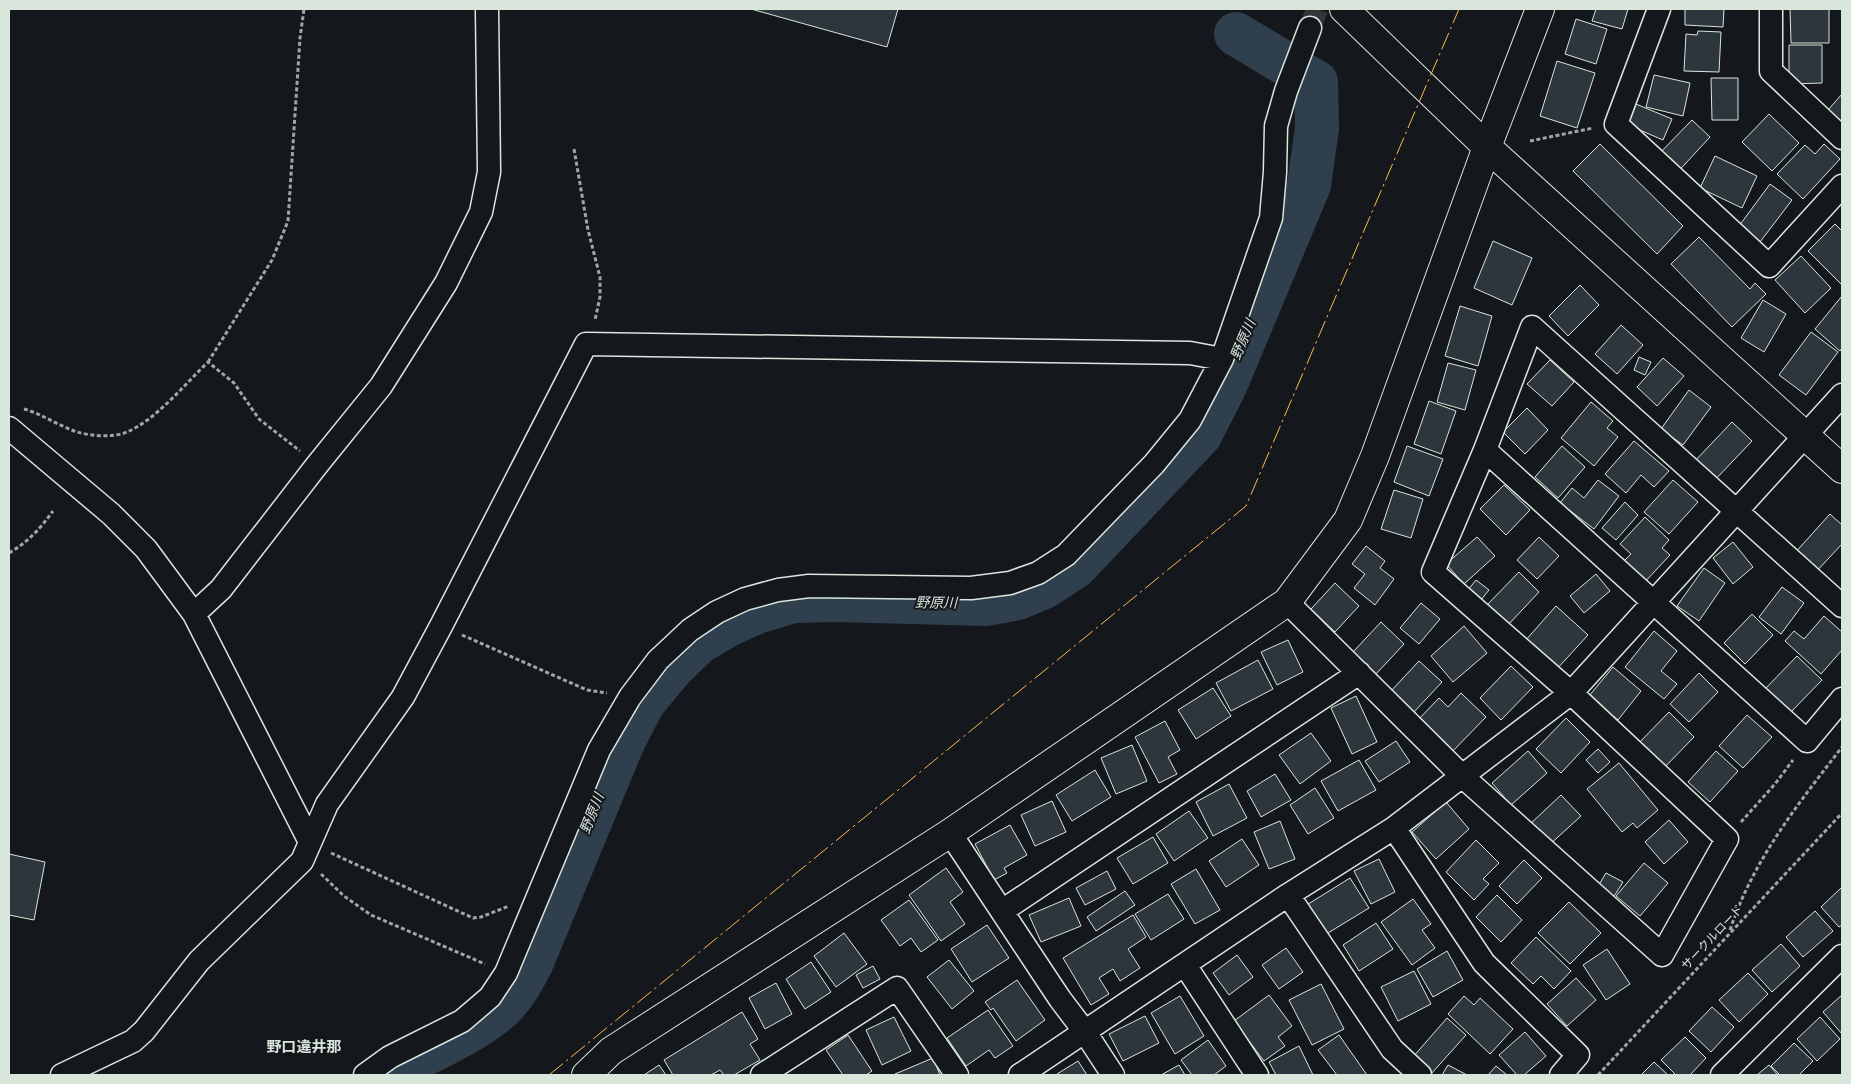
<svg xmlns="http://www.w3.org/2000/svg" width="1851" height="1084" font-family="Overpass,'Noto Sans JP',sans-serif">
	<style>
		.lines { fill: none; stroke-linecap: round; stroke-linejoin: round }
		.river { stroke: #2f3f4d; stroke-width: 44 }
		.building { fill: #2c363c; stroke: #d8e6dc }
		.minor-tunnel { stroke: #313739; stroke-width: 22; stroke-dasharray: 22 11; stroke-linecap: butt }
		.minor-casing { stroke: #d8e6dc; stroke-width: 25 }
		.tertiary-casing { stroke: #d8e6dc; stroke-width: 30 }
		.path { stroke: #9da8a2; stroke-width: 3; stroke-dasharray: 4 2.5; stroke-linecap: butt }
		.minor { stroke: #14181c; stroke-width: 22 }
		.tertiary { stroke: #14181c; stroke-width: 28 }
		.power { stroke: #ffb74d; stroke-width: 1; stroke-dasharray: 18 4 2.5 4; stroke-linecap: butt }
		.labels { text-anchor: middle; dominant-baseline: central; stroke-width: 4; stroke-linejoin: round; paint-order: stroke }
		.street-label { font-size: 12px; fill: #d8e6dc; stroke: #14181c }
		.water-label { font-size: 14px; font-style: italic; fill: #d8e6dc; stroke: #14181c }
		.quarter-label { font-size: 15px; font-weight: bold; fill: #d8e6dc; stroke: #14181c }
	</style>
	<rect width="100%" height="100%" fill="#14181c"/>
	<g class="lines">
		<path class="river" d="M386,1075L391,1071C427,1052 470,1035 501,1008C514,996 523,979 531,964L623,742L643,703L672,668L699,642L730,624L757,612L794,601L835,600L987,604L1018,598L1044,587L1076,566L1200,435L1225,386L1309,185L1317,128L1316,82L1236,34"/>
	</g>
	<path class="building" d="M751,9H898L887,47Z
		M1596,9H1628L1622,29L1592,21Z
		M1685,9H1724L1723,27L1685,25Z
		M1790,9H1829V43H1791Z
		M1576,19L1607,29L1596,64L1565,54Z
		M1698,31L1721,32L1719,72L1684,71L1686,34L1697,35Z
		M1789,45H1822V83L1789,84Z
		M1557,61L1595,73L1577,128L1540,116Z
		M1654,75L1690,83L1683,116L1646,107Z
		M1711,78H1738V120H1712Z
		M1842,94V124L1828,110Z
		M1636,104L1672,119L1663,140L1628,125Z
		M1769,114L1799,143L1772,171L1742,142Z
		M1692,120L1710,137L1674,176L1655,158Z
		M1600,144L1683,226L1657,254L1573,171Z
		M1824,144L1840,159L1803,199L1777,174L1805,145L1815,154Z
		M1715,156L1757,176L1742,208L1700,188Z
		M1770,184L1792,200L1760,242L1739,226Z
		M1835,224L1842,231V285L1808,251Z
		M1699,237L1750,289L1755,283L1766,294L1732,327L1671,264Z
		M1493,241L1532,258L1512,305L1474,288Z
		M1801,256L1831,288L1805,313L1775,280Z
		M1580,285L1599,305L1568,336L1549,316Z
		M1842,296V348L1840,351L1815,329Z
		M1763,300L1786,314L1764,352L1741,338Z
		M1460,306L1492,316L1478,366L1445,356Z
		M1621,325L1643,345L1617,374L1595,354Z
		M1811,332L1838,352L1806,395L1779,375Z
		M1639,357L1651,362L1645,375L1634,370Z
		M1663,358L1684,376L1657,406L1637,387Z
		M1550,360L1574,382L1552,406L1527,384Z
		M1448,363L1476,370L1465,410L1437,402Z
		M1689,390L1711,407L1683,445L1661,429Z
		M1429,401L1456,411L1441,454L1414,444Z
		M1591,402L1613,421L1607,428L1618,437L1594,466L1561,438Z
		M1527,408L1548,430L1525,454L1503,432Z
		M1732,422L1752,441L1713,482L1693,463Z
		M1634,441L1669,471L1654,487L1641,475L1626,493L1605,474Z
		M1407,446L1443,459L1429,496L1394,482Z
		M1562,446L1585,467L1558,498L1535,477Z
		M1598,480L1619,496L1594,529L1560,503L1572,488L1584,498Z
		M1673,480L1698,502L1669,534L1644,512Z
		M1504,485L1530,510L1506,535L1480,509Z
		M1394,490L1423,499L1411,538L1381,529Z
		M1625,502L1638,515L1616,540L1602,528Z
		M1830,514L1842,525V544L1814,574L1793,555Z
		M1645,517L1669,540L1662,548L1670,555L1642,585L1620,565L1631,554L1620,544Z
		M1477,537L1495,556L1464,584L1446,564Z
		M1539,537L1559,556L1537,579L1517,560Z
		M1733,542L1753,567L1733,584L1713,558Z
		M1366,546L1385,561L1380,568L1394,579L1375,605L1354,588L1365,574L1352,564Z
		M1704,568L1725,583L1699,621L1677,606Z
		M1519,572L1539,592L1508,625L1487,605Z
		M1596,574L1610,591L1584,613L1570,596Z
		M1476,580L1489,590L1477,605L1464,595Z
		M1335,583L1359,606L1335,632L1311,609Z
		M1782,587L1804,603L1781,634L1759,617Z
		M1421,603L1440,619L1419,644L1400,628Z
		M1556,606L1588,635L1556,670L1525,641Z
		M1752,614L1773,635L1745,664L1724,643Z
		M1824,616L1842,632V650L1821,674L1785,641L1794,631L1804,639Z
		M1381,622L1404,644L1376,674L1353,652Z
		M1464,626L1487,653L1453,682L1431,656Z
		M1654,631L1677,651L1661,671L1677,684L1664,699L1625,667Z
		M1288,640L1303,672L1277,685L1261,652Z
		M1797,656L1822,680L1789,714L1764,690Z
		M1258,660L1273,689L1231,711L1216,683Z
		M1419,661L1442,682L1414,712L1391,691Z
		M1511,666L1533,687L1501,720L1480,698Z
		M1613,667L1641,691L1618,720L1589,696Z
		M1699,673L1718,692L1689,722L1670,704Z
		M1213,688L1231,716L1196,739L1178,710Z
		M1461,693L1486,717L1449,755L1416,722L1439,698L1448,707Z
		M1356,696L1377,742L1352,754L1331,708Z
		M1669,712L1694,737L1661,771L1635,747Z
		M1747,715L1772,737L1743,768L1719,746Z
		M1566,718L1590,742L1561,773L1536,749Z
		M1165,721L1180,750L1168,757L1177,774L1159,783L1135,737Z
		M1311,733L1331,761L1300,784L1279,755Z
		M1396,741L1410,762L1379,782L1365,761Z
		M1132,745L1147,781L1116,794L1101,758Z
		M1598,749L1610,762L1598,773L1586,760Z
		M1528,751L1547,773L1511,805L1492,783Z
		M1716,751L1738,771L1710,802L1688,782Z
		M1359,760L1376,790L1338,811L1321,781Z
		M1619,763L1658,810L1637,828L1633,823L1622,832L1587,789Z
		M1095,770L1111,797L1072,821L1056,795Z
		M1275,774L1291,800L1261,817L1247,791Z
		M1229,784L1247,818L1213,836L1196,802Z
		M1315,788L1334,818L1308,834L1290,805Z
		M1561,795L1581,816L1547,847L1528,826Z
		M1052,801L1066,832L1035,846L1021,815Z
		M1446,802L1469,829L1436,859L1412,832Z
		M1189,811L1208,838L1174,861L1156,834Z
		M1669,820L1688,842L1664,864L1645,842Z
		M1280,821L1295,859L1269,869L1254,832Z
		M1010,825L1027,855L1004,868L1007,873L994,880L975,844Z
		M1153,837L1168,863L1133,884L1117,858Z
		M1242,839L1259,865L1226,887L1209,861Z
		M1476,840L1499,863L1483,879L1489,884L1474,900L1446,872Z
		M9,854L45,862L34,920L9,915Z
		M1379,859L1395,892L1371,904L1354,871Z
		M1524,860L1542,878L1517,904L1499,886Z
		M1644,863L1668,883L1640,916L1616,896Z
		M946,868L963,892L950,902L965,924L941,941L909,895Z
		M1196,869L1220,910L1195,924L1171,884Z
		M1107,871L1116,889L1085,905L1076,888Z
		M1606,873L1623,882L1613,898L1597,888Z
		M1350,878L1369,908L1323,936L1305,906Z
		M1842,887V925L1839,927L1821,907Z
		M1125,891L1135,905L1096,931L1087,917Z
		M1168,894L1184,919L1151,940L1135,914Z
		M1497,895L1522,920L1501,942L1476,917Z
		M1069,898L1081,926L1041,942L1029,915Z
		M1413,899L1431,924L1422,930L1435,948L1412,965L1381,922Z
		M909,900L938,940L921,952L911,938L900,946L881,920Z
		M1569,902L1601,933L1570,964L1538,933Z
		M1815,911L1833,931L1803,957L1786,937Z
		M1133,915L1146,937L1128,949L1140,968L1120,981L1113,969L1099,978L1109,994L1091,1005L1063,958Z
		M1376,923L1393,949L1359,971L1343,945Z
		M987,925L1009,958L972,982L951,949Z
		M844,933L867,964L836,987L814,956Z
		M1536,937L1571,971L1554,989L1541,976L1533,984L1511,963Z
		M1781,944L1800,966L1772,992L1752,970Z
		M1286,948L1303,972L1279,989L1262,965Z
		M1607,949L1630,984L1606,1000L1583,965Z
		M1447,951L1463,980L1433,997L1417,969Z
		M1237,955L1253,977L1229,995L1213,973Z
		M949,960L974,991L952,1009L927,977Z
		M811,962L831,992L805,1009L786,979Z
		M873,966L880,979L863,988L856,975Z
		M1414,971L1431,1004L1398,1021L1381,987Z
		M1748,973L1768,994L1739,1022L1719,1000Z
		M1576,978L1596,1000L1567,1026L1547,1004Z
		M1017,980L1045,1020L1016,1041L993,1008L991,1010L985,1002Z
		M776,983L792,1014L765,1029L749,998Z
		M1321,984L1344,1029L1312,1045L1289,1000Z
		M1269,995L1292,1026L1278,1037L1285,1046L1264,1061L1234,1021Z
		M1842,995V1034L1823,1012Z
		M1180,996L1204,1036L1175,1054L1151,1013Z
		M1464,996L1474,1005L1480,998L1513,1029L1490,1054L1448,1014Z
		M1712,1007L1734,1027L1711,1052L1689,1031Z
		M988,1010L1013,1046L995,1058L989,1050L966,1066L947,1038Z
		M742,1012L758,1039L750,1044L760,1060L734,1075H724L720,1070L711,1075H673L664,1060Z
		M1145,1016L1159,1043L1123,1061L1109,1034Z
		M894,1017L911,1051L882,1065L866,1030Z
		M1820,1017L1840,1039L1817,1061L1797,1039Z
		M1447,1018L1466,1035L1431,1074L1413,1057Z
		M1525,1032L1546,1056L1524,1075H1517L1499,1055Z
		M848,1035L872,1071L866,1075H843L826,1050Z
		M1339,1035L1367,1075H1337L1318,1050Z
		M1685,1037L1706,1058L1690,1075H1676L1661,1060Z
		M1208,1040L1226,1066L1214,1075H1192L1181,1060Z
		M1794,1043L1813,1061L1799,1075H1780L1771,1066Z
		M1299,1046L1313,1075H1276L1269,1062Z
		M933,1058L940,1075H895V1074Z
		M1078,1061L1087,1075H1057V1074Z
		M1654,1062L1668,1075H1641Z
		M659,1065L666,1075H644Z
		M1179,1065L1185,1075H1161Z
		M1448,1065L1467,1075H1442Z
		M1769,1065L1778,1075H1757Z
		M1496,1066L1507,1075H1488Z"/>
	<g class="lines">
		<path class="minor-tunnel" d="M1310,28L1317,9"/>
		<defs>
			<path id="minor" d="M1659,9L1616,124L1769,266L1842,186
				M1771,9V71L1842,138
				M9,428L111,514L146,549L194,614L310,842
				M1485,450L1807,741L1842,699
				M1287,602L1462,776L1662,955L1727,839L1571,693L1433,572L1485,450L1532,327L1842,606
				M194,614L221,589L317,465L381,386L446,283L481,212L489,172L487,9
				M1394,828L1484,963L1578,1055L1561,1075
				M950,833L1060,999L1085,1032L1113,1075
				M1288,895L1392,1049L1420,1075
				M1002,911L1359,673
				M1185,965L1257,1075
				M62,1075L133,1041L144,1031L199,961L302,861L327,804L403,697L441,626L586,344L1190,353L1222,359
				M365,1075L390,1057L462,1021L490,997L506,973L599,750L630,697L658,660L690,630L717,612L745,599L778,590L809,586L971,588L1010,583L1038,573L1066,555L1154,464L1190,420L1222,359L1271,218L1275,172L1276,126L1286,91L1310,28
				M762,1075L897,988L957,1075
				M1020,1075L1288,895L1394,828L1571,693L1842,395
				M1722,1075L1842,956"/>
			<path id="tertiary" d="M1344,9L1487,147L1842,469
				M586,1075L611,1051L950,833L1287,602L1348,520L1375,456L1487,147L1540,9"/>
		</defs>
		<use href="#minor" class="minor-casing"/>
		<use href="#tertiary" class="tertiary-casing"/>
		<path class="path" d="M1530,141L1593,128
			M574,149L588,230L600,277V297L595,320
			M208,362L272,260L288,221L300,38L304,9
			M24,409C42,414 59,426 77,432C91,436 113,438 127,432C157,419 184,385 208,362L234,383L259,419L300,451
			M9,553C28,542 40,529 53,511
			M462,635L587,690L607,693
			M1741,822L1775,784L1793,760
			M331,853L473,918L481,917L509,906
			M321,874L344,896L371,915L485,964
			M1730,930C1753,860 1798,804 1842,747
			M1598,1075L1842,813"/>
		<use href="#minor" class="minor"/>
		<use href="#tertiary" class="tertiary"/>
		<path class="power" d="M549,1075L1246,506L1459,9"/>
	</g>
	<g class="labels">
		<g class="street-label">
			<text transform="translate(1713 938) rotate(-47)">サークルロード</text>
		</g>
		<g class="water-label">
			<text transform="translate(1244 340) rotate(-67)">野原川</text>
			<text transform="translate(936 604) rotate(1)">野原川</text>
			<text transform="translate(593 814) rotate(-68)">野原川</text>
		</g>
		<g class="quarter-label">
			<text x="304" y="1048">野口違井那</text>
		</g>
	</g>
	<rect width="1851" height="1084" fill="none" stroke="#d8e6dc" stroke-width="20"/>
</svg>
